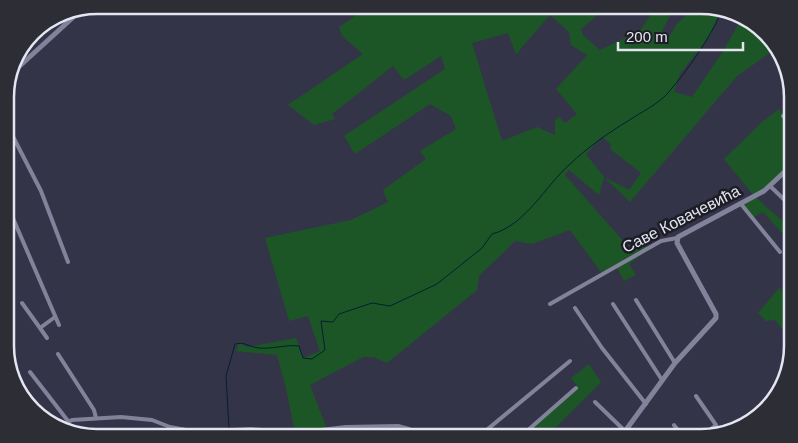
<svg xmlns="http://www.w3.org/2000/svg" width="798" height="443" font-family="Helvetica,sans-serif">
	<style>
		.green { fill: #1d5626; fill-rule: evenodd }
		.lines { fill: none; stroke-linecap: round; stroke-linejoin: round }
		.stream { stroke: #022130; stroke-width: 1 }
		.minor { stroke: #82839a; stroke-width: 4 }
		.tertiary { stroke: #82839a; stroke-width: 5 }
		.labels { text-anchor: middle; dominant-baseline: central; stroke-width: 5; stroke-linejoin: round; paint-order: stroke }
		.street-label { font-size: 16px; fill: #e5e5f2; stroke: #1d1d26 }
		.rim { fill: none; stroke: #e5e5f2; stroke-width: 2.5 }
	</style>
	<rect width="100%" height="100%" fill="#343448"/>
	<path class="green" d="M371,5H494L496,10L502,5H610L581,29L583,35L600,50L640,31L657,5H675L657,42L667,41L676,25L696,5L720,10L711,34L680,74L674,92L692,97L724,50L742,17L740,15L747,17L778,46L782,58L780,60L771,52L737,76L630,202L604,177L599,195L569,170L565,175L631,250L642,243L648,250L629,264L636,275L624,281L616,265L601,272L570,230L532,244L515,241L479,276L477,290L387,363L373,357H363L310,385L327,429L295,433L286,388L277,355L236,351L239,343L247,347L296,338L303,358L320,351L308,316L289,321L265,238L351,220L388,202L383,190L426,159L420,151L456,129L451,116L430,104L355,154L344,136L445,69L441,56L404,80L393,66L332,114L335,119L314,125L288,105L363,54L342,36L339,27ZM550,15L569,32L571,45L587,55L556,89L577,114L565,123L558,116L555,122V135L537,127L502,141L472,43L508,33L516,54ZM602,137L611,144L610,149L641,173L629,190L604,177L586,154Z
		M779,109L793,125V164L789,168L793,175V183L779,176L754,196L793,230V245L763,212L752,218L741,204L754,196L724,159L762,122Z
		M779,288L793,302V330L788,336L775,320L766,321L758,313Z
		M589,364L601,382L549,434L541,438H520L578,387L571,378Z"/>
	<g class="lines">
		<path class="stream" d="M229,428L226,376L235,344C244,342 246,345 254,347C267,351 285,344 299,346L303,358L312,359L325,350L321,321L333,322L339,314L372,303L390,306L437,284L482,248L492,234C526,225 545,186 570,164C587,148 608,133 628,121C641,112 657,105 668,93C690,67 708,41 722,11
			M208,438L210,435H223L226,431"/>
		<path class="minor" d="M773,54L784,65
			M783,116L793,125
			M6,123L41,191L68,262
			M770,186L793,208
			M6,202L59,325
			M741,204L780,252
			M792,286H793
			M636,300L675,363
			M22,303L40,328
			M550,304L661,241L677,238
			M613,304L662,380
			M575,308L602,348L646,404
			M47,338L40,328L55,317
			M58,354L94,410L96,418
			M30,372L68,421
			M696,396L716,425L700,438
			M595,402L625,431
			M674,425L684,438
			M57,427L72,420L121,417L152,420L170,427L197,432L251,429L295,433L346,427L398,426L409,429L422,438
			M477,438L570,361
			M519,438L576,388
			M649,438L654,433"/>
		<path class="tertiary" d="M12,73L80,11
			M620,438L675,363L716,318V314L677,243L678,237L764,191L793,164"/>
	</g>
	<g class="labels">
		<g class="street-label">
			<text transform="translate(681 219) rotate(-27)">Саве Ковачевића</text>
		</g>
	</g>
	<path d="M0 0H798V443H0ZM97 14H701A83 83 0 0 1 784 97V346A83 83 0 0 1 701 429H97A83 83 0 0 1 14 346V97A83 83 0 0 1 97 14Z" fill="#2d2d36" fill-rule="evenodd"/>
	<path class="rim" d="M97 14H701A83 83 0 0 1 784 97V346A83 83 0 0 1 701 429H97A83 83 0 0 1 14 346V97A83 83 0 0 1 97 14Z"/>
	<path d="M618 42v8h125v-8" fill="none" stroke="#e5e5f2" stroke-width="2.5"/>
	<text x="626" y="42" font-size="15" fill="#e5e5f2" stroke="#1d1d26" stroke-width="4" paint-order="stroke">200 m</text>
</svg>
